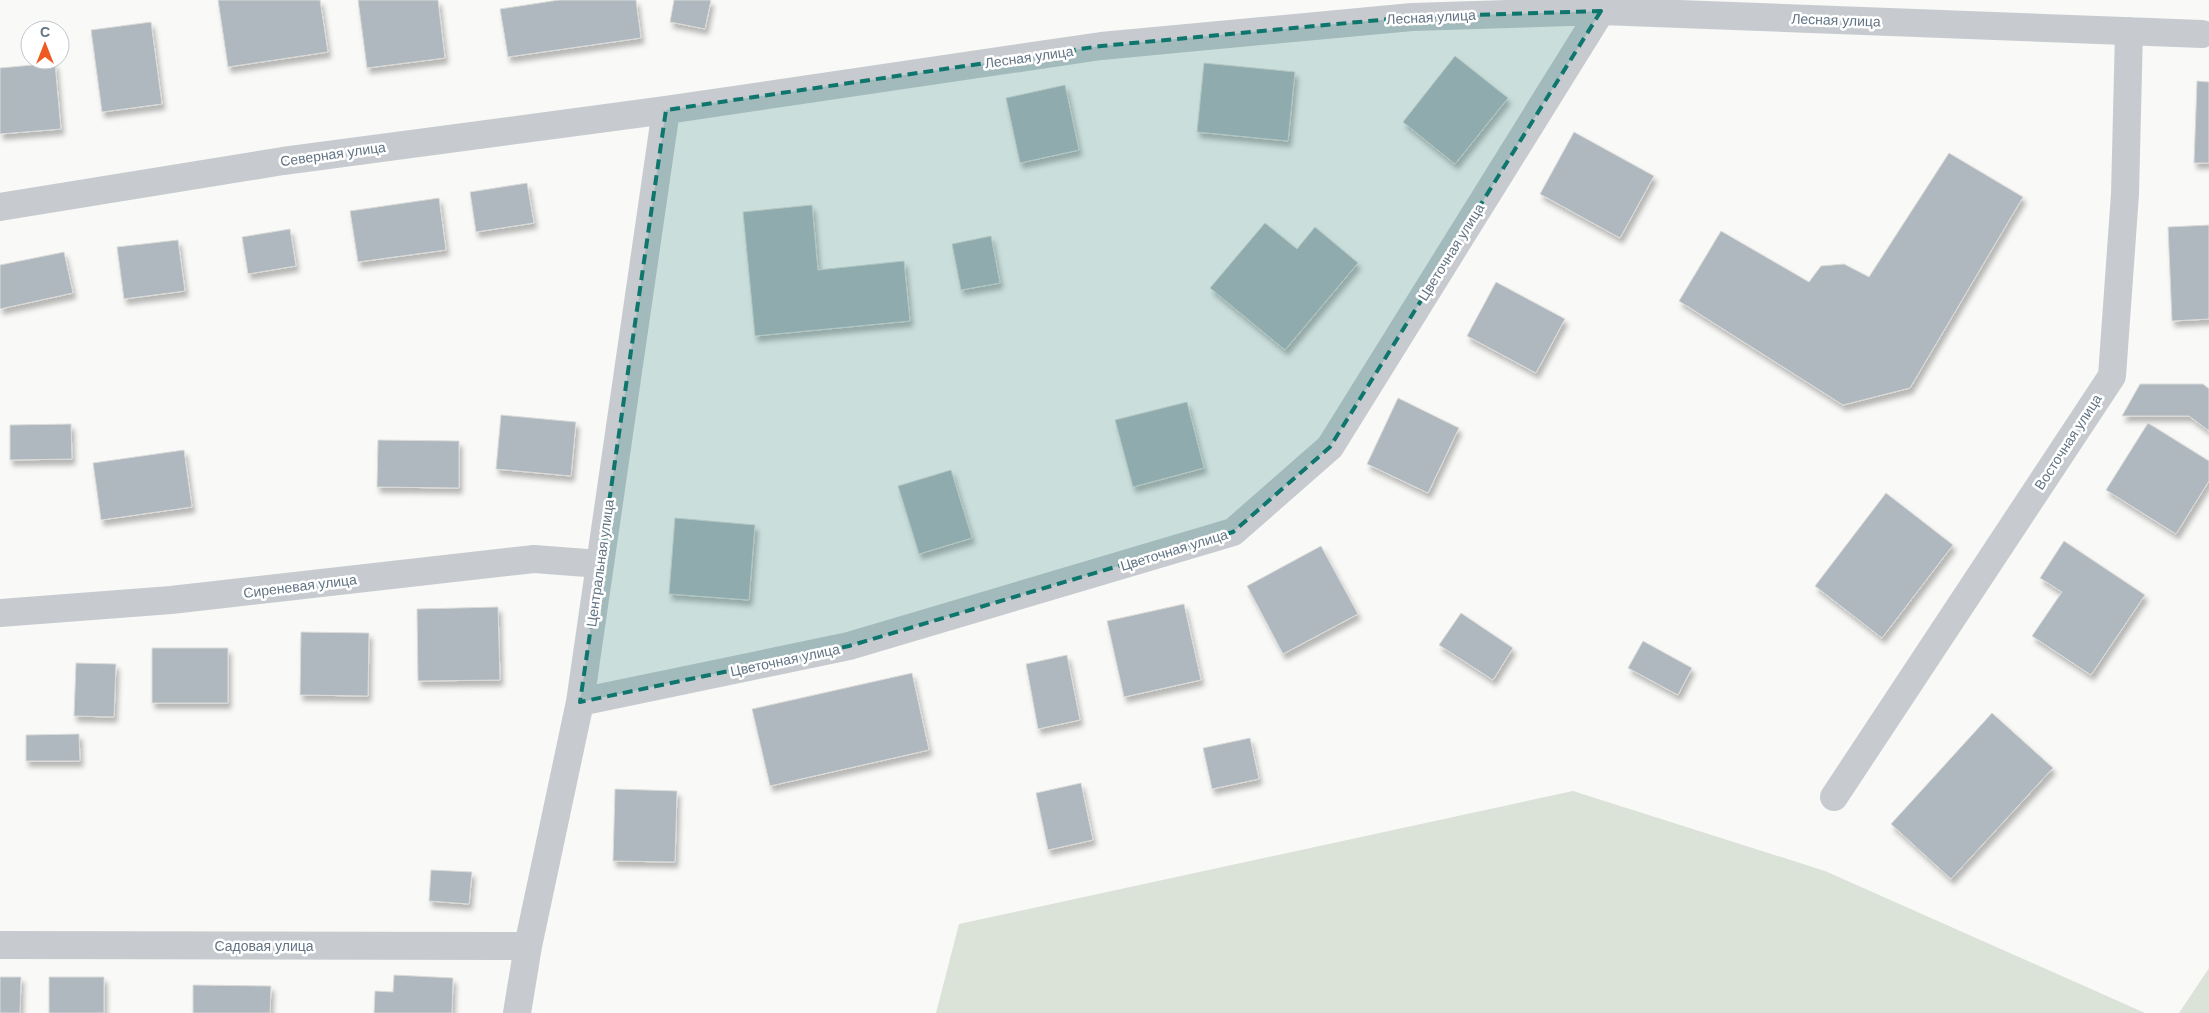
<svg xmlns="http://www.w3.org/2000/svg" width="2209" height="1013" font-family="Arial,sans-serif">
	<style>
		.green { fill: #dbe2d7 }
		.building { fill: #afb8be; stroke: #dbdbd9; filter: url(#shadow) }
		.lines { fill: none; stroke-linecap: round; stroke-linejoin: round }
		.street { stroke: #c7cbcf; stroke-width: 28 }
		.marked { fill: #0f766e; fill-opacity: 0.2; stroke: #0f766e; stroke-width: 4; stroke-dasharray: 10 6; stroke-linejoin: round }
		.labels { text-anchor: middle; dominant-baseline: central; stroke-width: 5; stroke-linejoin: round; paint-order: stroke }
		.street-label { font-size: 14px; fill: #627484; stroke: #fff }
	</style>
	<defs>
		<filter id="shadow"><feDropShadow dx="3" dy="5.5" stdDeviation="2.5" flood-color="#0004"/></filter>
	</defs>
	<rect width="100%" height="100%" fill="#f9f9f7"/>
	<path class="green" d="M1573,791L1825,871L2145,1013H936L959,924Z
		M2209,968V1013H2179Z"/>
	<path class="building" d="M218,0H320L328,52L228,67Z
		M358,0H438L445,58L367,68Z
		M559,0H636L641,38L508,57L500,9Z
		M674,0H711L705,29L670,22Z
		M151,22L162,104L102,112L91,30Z
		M1455,56L1508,98L1455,164L1403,122Z
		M55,63L61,129L0,134V68Z
		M1204,63L1295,72L1288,141L1197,132Z
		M2197,81L2209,82V163H2194Z
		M1065,85L1079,150L1020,163L1006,98Z
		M1574,132L1654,176L1620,238L1540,194Z
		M1949,153L2023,197L1910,388L1843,405L1679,301L1721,231L1809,282L1821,266L1844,264L1869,277Z
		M527,183L534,223L476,232L470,192Z
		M439,198L446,250L358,262L350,211Z
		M812,205L818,270L904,261L910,321L755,336L743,212Z
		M1265,223L1297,249L1315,227L1358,263L1285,350L1210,288Z
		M2209,225V319L2172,321L2168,227Z
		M290,229L296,266L248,274L242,237Z
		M991,236L1000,283L961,290L952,244Z
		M178,240L185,291L124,299L117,247Z
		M64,252L73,293L0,309V265Z
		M1496,282L1565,319L1536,373L1467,336Z
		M2140,384H2203L2209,389V431L2189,416H2122Z
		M1398,398L1459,428L1428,493L1367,464Z
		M1187,402L1204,468L1133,487L1115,420Z
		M501,415L576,422L571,476L496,469Z
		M2148,423L2209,461V481L2176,534L2106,490Z
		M71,424L72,459L10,460V425Z
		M378,440L459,441V488L377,487Z
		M184,450L192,507L101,520L93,463Z
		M951,470L972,538L919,554L898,486Z
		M1886,493L1953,545L1882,638L1815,586Z
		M675,518L755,525L749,600L669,594Z
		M2064,541L2145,595L2091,675L2032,636L2062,592L2040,578Z
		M1321,546L1358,614L1283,654L1247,586Z
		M1184,604L1201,680L1124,697L1107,621Z
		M498,607L500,680L418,681L417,609Z
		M1461,613L1513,648L1493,680L1439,645Z
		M301,632L369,633L368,696L300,695Z
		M1643,641L1692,668L1678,695L1628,668Z
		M152,648H228V703H152Z
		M1067,655L1080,720L1038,729L1026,664Z
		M76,663L116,664L114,717L74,716Z
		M912,673L929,750L770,786L752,709Z
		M1992,713L2053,768L1951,879L1891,824Z
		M79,734L80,761H26V735Z
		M1250,738L1259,779L1212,789L1203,748Z
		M1081,783L1093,840L1048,850L1036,793Z
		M615,789L677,791L675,862L613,861Z
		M431,870L472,872L469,904L429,901Z
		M394,975L453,978L452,1013H374L375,991L393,992Z
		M0,977H21L20,1013H0Z
		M49,977H104V1013H49Z
		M193,985L271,986L270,1013H193Z"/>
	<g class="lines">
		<path class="street" d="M0,207L283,161L666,110L1101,46L1412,17L1601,11L2202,34
			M0,613L171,600L534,559L600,564
			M580,702L849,646L1233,532L1330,447L1601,11
			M1834,797L2112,376L2125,194L2129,31
			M0,945L528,946
			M517,1013L528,946L580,702L666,110"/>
	</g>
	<path class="marked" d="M1601,11L1330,447L1233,532L849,646L580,702L666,110L1101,46L1412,17Z"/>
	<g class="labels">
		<g class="street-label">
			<text transform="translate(1431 17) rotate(-3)">Лесная улица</text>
			<text transform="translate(1836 20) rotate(2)">Лесная улица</text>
			<text transform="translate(1029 57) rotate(-8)">Лесная улица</text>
			<text transform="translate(333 154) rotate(-8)">Северная улица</text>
			<text transform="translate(1451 252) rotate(-58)">Цветочная улица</text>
			<text transform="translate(2068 442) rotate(-57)">Восточная улица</text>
			<text transform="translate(1174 550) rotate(-17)">Цветочная улица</text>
			<text transform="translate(600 563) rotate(-82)">Центральная улица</text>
			<text transform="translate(300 586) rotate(-7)">Сиреневая улица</text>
			<text transform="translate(785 660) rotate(-12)">Цветочная улица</text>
			<text x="264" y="946">Садовая улица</text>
		</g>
	</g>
	<g transform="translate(45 45)"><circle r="24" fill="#ffffff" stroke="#c0c7ce"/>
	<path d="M0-4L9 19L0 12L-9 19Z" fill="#ee5a22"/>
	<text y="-8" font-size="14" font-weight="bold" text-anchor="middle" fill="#627484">С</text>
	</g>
</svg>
